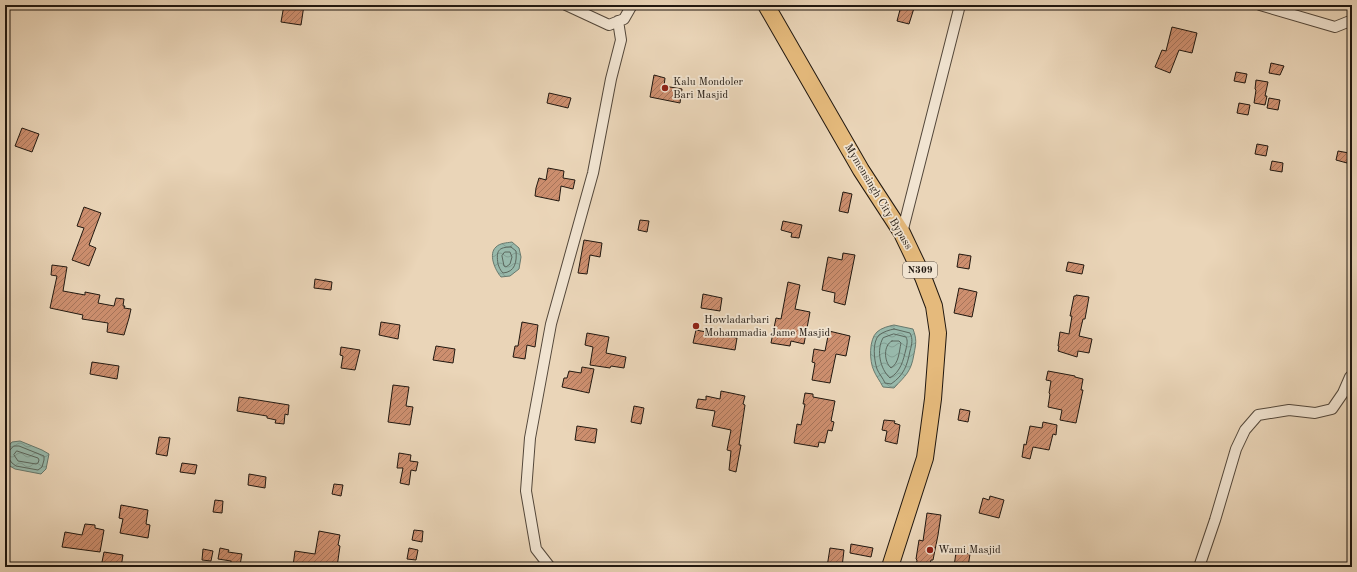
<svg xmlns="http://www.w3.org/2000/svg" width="1357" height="572" font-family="'Old Standard TT',serif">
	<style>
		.water { fill: url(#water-waves); stroke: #68796d }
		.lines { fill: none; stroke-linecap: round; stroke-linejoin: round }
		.shore { stroke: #5c685e; stroke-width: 1 }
		.building { fill: url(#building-hatch); stroke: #211810 }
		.minor-casing { stroke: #53473a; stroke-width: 12 }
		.trunk-casing { stroke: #211810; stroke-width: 18 }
		.minor { stroke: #f1e4d1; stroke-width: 10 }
		.trunk { stroke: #e5ba7c; stroke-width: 16 }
		.poi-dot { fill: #8f2418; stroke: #f1e4d1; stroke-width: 1.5 }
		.labels { text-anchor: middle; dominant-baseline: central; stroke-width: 3.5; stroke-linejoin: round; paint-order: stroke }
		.shield { fill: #f1e4d1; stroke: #5f554a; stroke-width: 1 }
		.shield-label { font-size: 10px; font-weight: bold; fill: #211810 }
		.poi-label { font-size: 11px; fill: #211810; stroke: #f1e4d1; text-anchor: start }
		.street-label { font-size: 11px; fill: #211810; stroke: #f1e4d1 }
	</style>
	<defs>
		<pattern id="water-waves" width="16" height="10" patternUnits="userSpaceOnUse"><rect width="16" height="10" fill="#98b9ab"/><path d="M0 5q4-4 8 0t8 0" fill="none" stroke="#839e92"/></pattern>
		<pattern id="building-hatch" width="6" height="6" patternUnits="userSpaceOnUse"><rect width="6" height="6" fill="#cd8f6f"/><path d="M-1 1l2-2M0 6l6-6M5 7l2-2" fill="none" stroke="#a6745a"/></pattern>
	</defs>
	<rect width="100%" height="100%" fill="#ead5b8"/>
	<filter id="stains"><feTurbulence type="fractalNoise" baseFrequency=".005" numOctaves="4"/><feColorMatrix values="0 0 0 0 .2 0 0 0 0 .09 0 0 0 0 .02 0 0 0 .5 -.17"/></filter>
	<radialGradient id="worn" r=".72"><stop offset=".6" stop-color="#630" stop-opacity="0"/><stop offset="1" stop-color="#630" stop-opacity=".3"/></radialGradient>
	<path class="water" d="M512,242L519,248L521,257L519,269L510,276L501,277C495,270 488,254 496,247C500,243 506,243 512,242Z
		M894,325L913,329C917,340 916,343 914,354C911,372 906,375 894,388L883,387C880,381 876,376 874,371C869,361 869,339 877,332C881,328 889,326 894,325Z
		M20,441L42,450L49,454L46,469L41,474L15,469L8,465L5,450L12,442Z"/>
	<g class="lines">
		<path class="shore" d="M511,247L516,251C517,262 515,272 503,273C500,270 499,267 498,264C496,251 498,247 511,247Z
			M505,252H510L512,257L510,264L506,267L504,266L502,256Z
			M894,329L910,333C913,339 912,344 910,351C907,366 904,375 891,384L885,383C883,378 879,374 877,369C874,360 872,342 879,335C883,332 889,330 894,329Z
			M894,334L906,337C908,341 907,344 906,349C903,361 901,371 890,378C880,369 876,350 883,338Z
			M892,341H899L901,343C899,352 899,363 891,368C884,362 883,345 892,341Z
			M14,446H19L44,456V460L42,467L38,470L16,466L12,463L6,455Z
			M17,451L38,458L39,460L38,463L36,464L18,461L14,455Z"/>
	</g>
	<path class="building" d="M284,5H304L301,25L281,22Z
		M904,5H915L909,24L897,21L901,6L904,7Z
		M1172,27L1197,33L1192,53L1179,50L1170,73L1155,67L1162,50L1166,51Z
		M1271,63L1284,66L1280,75L1269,73Z
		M1236,72L1247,74L1245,83L1234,81Z
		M654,75L665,78L664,86L682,89L680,103L650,97Z
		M1256,80L1268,82L1265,96H1267L1265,105L1254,103L1256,90L1255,89Z
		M549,93L571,98L568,108L547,103Z
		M1269,98L1280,100L1278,110L1267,108Z
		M1239,103L1250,105L1248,115L1237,113Z
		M22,128L39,134L32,152L15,146Z
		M1257,144L1268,146L1266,156L1255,154Z
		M1338,151L1349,153L1347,163L1336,160Z
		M1272,161L1283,163L1282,172L1270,170Z
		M548,168L564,171L563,178L575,180L573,189L561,186L559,201L535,196L536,188L539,178L546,180Z
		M843,192L852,194L848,213L839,211Z
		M84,207L101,213L89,245L96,248L89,266L72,260L84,228L77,226Z
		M640,220L649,221L647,232L638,230Z
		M783,221L802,225L799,238L791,237L792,233L781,230Z
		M584,240L602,243L600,257L590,255L587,274L578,273Z
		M843,253L855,255L845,305L834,302L835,293L822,290L828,257L842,260Z
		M959,254L971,256L969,269L957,267Z
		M1068,262L1084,265L1082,274L1066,271Z
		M52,265L67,267L63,291L85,295V292L100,295L98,303L114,306L116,298L124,299L123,306H125L124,308L131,309L129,318L124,335L107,332L108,323L82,319L83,315L50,308L57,276L51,275Z
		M315,279L332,282L331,290L314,288Z
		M788,282L800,285L795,309L810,312L804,344L791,341L790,346L771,343L776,318L781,319Z
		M959,288L977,292L972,317L954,313Z
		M703,294L722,298L720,311L701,308Z
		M1076,295L1089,297L1085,319H1083L1079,336L1092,339L1089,353L1078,351L1077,357L1058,351L1059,346H1058L1060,332L1069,334L1072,316H1070L1074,296H1076Z
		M381,322L400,325L398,339L379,335Z
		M522,322L538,325L535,347L527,345L525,359L513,357L515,346H518Z
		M696,330L737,338L735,350L693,343Z
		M829,331L850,336L846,356L836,354L830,383L812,380L815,363L812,362L814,349L825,351Z
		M587,333L609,337L606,353L626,357L624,368L611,366L610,368L590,365L593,347L585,345Z
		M436,346L455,349L453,363L433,360Z
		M341,347L360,350L355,370L341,368L343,356L340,355Z
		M92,362L119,366L117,379L90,374Z
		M582,367L594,369L589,393L562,387L564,378H567L569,371L581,373Z
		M1048,371L1075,376V377L1083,379L1081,390H1083L1076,423L1060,420L1062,410L1048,407L1050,394L1049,393L1051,381L1046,380Z
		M393,385L409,387L406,406L413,407L410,425L388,422Z
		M721,391L745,396L743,404L745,405L739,445H741L736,472L729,470L731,451L727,450L731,430L712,426L715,411L696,408L698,399L706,400V396L720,399Z
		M805,393L813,394V397L835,401L831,421L834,422L832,431L828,430L825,443L819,442L818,447L794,443L797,424L801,425L805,404H803Z
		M239,397L289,405L288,415L285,414L284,424L275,423L276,420L267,418V416L237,411Z
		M634,406L644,408L641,424L631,422Z
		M960,409L970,411L968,422L958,420Z
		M884,420L895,421L894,423L900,425L897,444L885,441L887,431L882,430Z
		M1043,422L1057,425L1056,435L1053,434L1049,450L1033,447L1030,459L1022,457L1024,444L1026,445L1030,426L1042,428Z
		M577,426L597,429L595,443L575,440Z
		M159,437L170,438L167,456L156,454Z
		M399,453L411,455L410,461L418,462L416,471L411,470L409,485L400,483L403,468H397Z
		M182,463L197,465L195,474L180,472Z
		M249,474L266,477L265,488L248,485Z
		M334,484L343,485L341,496L332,494Z
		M990,496L1004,500L999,518L979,513L983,498L989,500Z
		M215,500L223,501L222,513L213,512Z
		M121,505L148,510L146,524L150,525L148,538L120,533L123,519L119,518Z
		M927,513L941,515L938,535L933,560H931L929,567H916L917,560L916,559L919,540L923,541Z
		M85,524L95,525V528L104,530L100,552L62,547L65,532L82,535Z
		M414,530L423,531L422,542L412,540Z
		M319,531L340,535L338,545L340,546L337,567L293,566L295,551L315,554Z
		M851,544L873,548L871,557L850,553Z
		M220,548L229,550L228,552L242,554L240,565L231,563V561L218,559Z
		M409,548L418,550L416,560L407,559Z
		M830,548L844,550L842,567H827Z
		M203,549L213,551L211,561L202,560Z
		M104,552L123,555L121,567H101Z
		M956,552L970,554L968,567H954Z"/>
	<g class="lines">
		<defs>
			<path id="minor" d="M566,5L609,25L624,19L632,5
				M1260,5L1335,27L1350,21H1352
				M902,233L960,5
				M550,567L536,549L526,491L530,438L551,324L593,173L611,79L621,40L618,21
				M1199,567L1215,520L1236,449L1245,430L1258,415L1289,410L1315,413L1332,409L1343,393L1350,377L1352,375"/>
			<path id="trunk" d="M766,5L861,170L902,233L923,277L934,306L938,333L933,399L925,458L890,567"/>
		</defs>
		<use href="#minor" class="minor-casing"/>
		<use href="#trunk" class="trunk-casing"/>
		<use href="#minor" class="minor"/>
		<use href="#trunk" class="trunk"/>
	</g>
	<g class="poi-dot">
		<circle cx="665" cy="88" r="4"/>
		<circle cx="696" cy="326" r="4"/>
		<circle cx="930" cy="550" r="4"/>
	</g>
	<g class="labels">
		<rect class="shield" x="903" y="262" width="34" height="16" rx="3"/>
		<g class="shield-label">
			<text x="920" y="270">N309</text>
		</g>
		<g class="poi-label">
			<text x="673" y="82">Kalu Mondoler<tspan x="673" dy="13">Bari Masjid</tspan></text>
			<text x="704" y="320">Howladarbari<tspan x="704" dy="13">Mohammadia Jame Masjid</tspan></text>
			<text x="938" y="550">Wami Masjid</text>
		</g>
		<g class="street-label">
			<text transform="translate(878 197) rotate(59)">Mymensingh City Bypass</text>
		</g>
	</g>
	<rect width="1357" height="572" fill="none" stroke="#ead5b8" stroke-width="20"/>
	<rect x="6" y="6" width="1345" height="560" fill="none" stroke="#211810" stroke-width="2"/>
	<rect x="10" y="10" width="1337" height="552" fill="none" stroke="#211810"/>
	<rect width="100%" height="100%" filter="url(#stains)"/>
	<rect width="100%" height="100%" fill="url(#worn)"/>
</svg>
